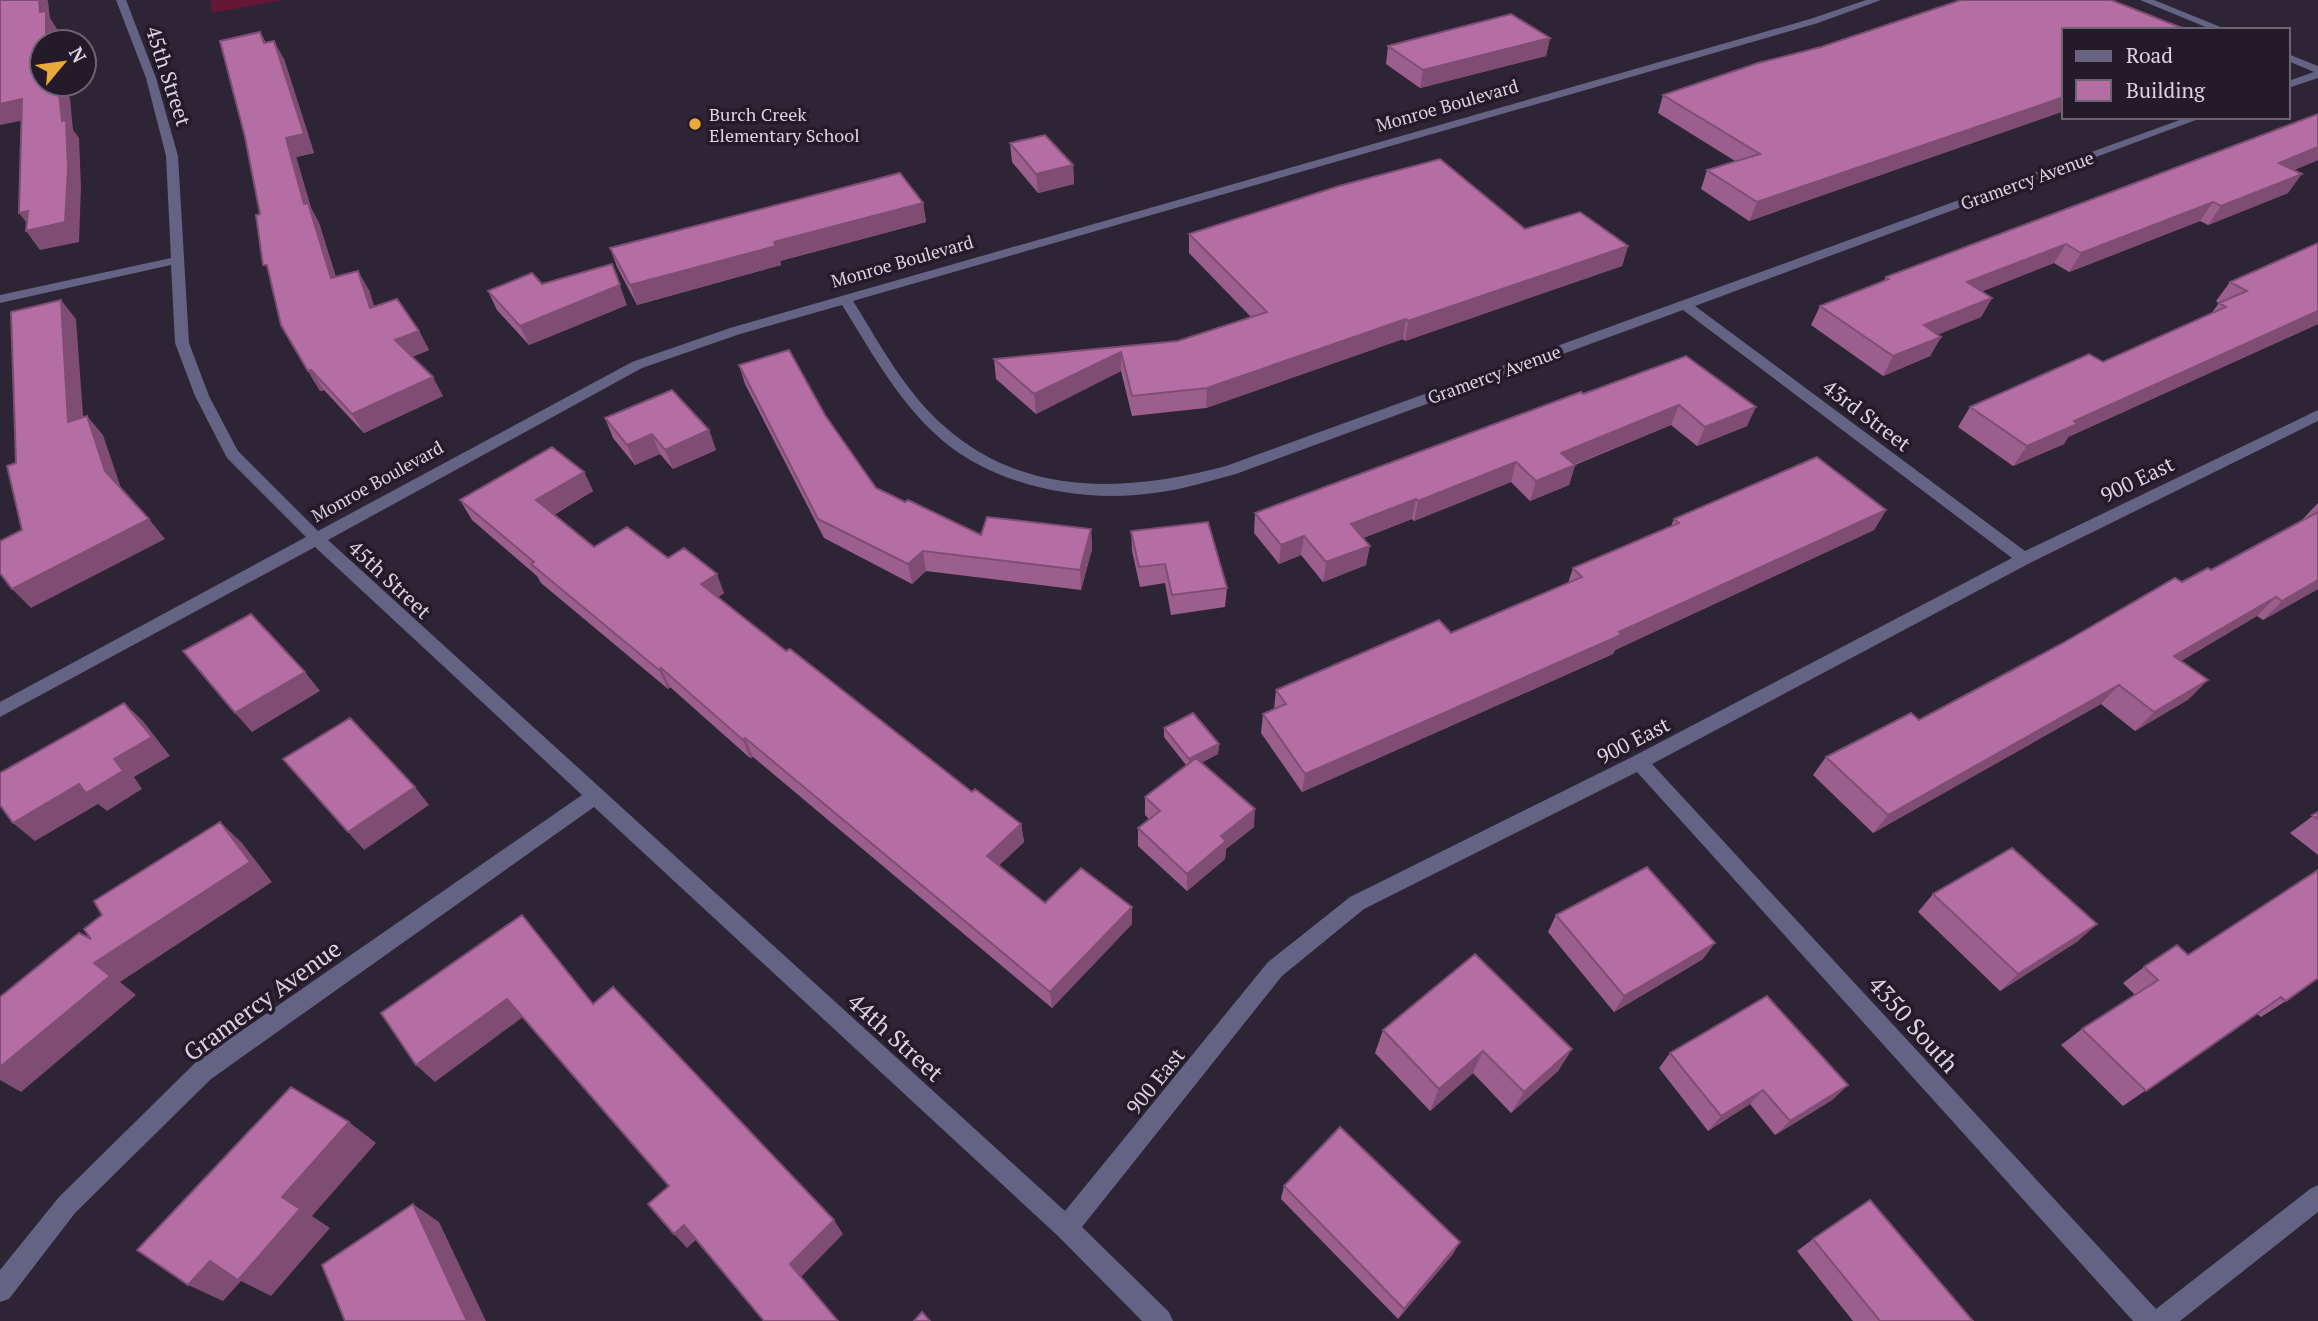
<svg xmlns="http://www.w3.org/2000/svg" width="2318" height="1321" font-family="'PT Serif',serif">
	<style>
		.green { fill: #651836 }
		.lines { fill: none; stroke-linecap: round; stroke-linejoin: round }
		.minor { fill: #646384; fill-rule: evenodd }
		.wall { fill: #9c5f8d }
		.shaded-wall { fill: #7f4d73 }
		.building { fill: #b56ea4; stroke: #7f4d73; stroke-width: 2 }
		.poi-dot { fill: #eaaa39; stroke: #241a2a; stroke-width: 2.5 }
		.labels { text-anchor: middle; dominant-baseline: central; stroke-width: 7; stroke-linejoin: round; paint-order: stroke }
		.far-street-label { font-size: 18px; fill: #dbd4e0; stroke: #241a2a }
		.far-poi-label { font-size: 18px; fill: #dbd4e0; stroke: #241a2a; text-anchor: start }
		.street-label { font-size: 21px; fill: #dbd4e0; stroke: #241a2a }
		.near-street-label { font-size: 24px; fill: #dbd4e0; stroke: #241a2a }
	</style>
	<rect width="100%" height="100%" fill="#2d2435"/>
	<path class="green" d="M210,0H283L212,13Z"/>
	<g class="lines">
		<path class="minor" d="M116,0H126L156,78L178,156L189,343L209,396L238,451L318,531L632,362L730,328L1810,19L1866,0H1881L1818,23L853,301C880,344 905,392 944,426C1024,498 1129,492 1226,466L2188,117H2204L1695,306L2025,551L2318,410V421L2030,563L1652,764L2156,1309L2310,1189L2318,1185V1212L2180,1321H2133L1637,772L1364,909L1282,976L1082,1227L1169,1312L1173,1321H1142L1058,1236L594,807L211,1079L75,1213L9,1299L0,1302V1270L59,1197L195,1063L582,795L315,547L0,717V702L306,537L227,458L195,396L175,343L171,265L0,303V295L171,258L166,156L146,78ZM842,305C869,348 894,394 931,430C986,485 1079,504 1154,493C1182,490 1209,481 1236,474L1683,310L2012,558L1632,757L1350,897L1268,962L1065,1211L328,540L642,368L740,334Z
			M2140,0H2154L2228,30H2213Z
			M2288,54L2318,66V78L2288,88V81L2314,72L2288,61Z"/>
	</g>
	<path class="wall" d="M2064,30V111L1749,221L1701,189L1707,170L1735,161L1658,113L1663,95Z
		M260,32L266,43L284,59L314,153L296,157L311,208L319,223L336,277L369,290L374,307L419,331L429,350L412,357L443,396L364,433L324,390L320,391L308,371Z
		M1550,38L1546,56L1420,88L1386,64L1388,46Z
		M2318,114V160L2294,170L2288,193L2208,225L2200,221L2069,272L2054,263L1982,291L1992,298L1981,317L1938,334L1941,337L1930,356L1883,376L1811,325L1820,306L1884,281L1886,277Z
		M1010,143L1073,165L1074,184L1038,193L1012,162Z
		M923,203L926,222L780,261L781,265L637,305L617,267L610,248Z
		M1525,229L1628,246L1622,266L1405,341L1403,339L1206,408L1132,416L1121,371L1036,414L996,379L994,359L1178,341L1251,317L1189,253V234Z
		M2230,282L2318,324L2068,437L2064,444L2013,466L1958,427L1970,407L2103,362L2210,315L2219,303L2216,301Z
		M542,284L627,305L529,345L497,310L488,291Z
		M1686,356L1747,426L1697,446L1671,425L1575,465L1569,485L1530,501L1511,482L1414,521L1412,519L1363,538L1366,565L1323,582L1301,555L1279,564L1254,533L1255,513Z
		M739,365L825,415L876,488L905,502L981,535L1091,529L1092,549L1081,590L926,571L912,584L824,538L745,384Z
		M605,418L709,430L716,450L673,469L660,454L635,465L613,438Z
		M584,472L593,491L554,515L594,547L668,558L724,593L718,597L786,651L972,792L1021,824L1024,842L998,866L1045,903L1132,924L1052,1008L753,757L750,758L670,687L668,689L541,583L537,576L472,520L460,500Z
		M2318,503V589L2263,620L2257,616L2181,661L2189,699L2135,731L2101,704L1873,833L1813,775L1826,757L1919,720L2182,582L2211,570L2300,522Z
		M1886,510L1874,530L1615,650L1613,654L1302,792L1261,733L1263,714L1274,709L1276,690L1451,633L1568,583L1573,568L1671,526L1674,519Z
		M1131,531L1227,588L1225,607L1171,615L1165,583L1140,587L1132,551Z
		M1164,728L1219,744L1218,754L1201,763L1254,827L1226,849L1225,859L1187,891L1138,846V828L1149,819L1145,815V797L1186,765L1164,737Z
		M2318,812V855L2290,833Z
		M2318,870L2286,1001L2261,1017L2257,1014L2123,1106L2061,1045L2082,1029L2135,995L2123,983L2144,967L2188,955Z
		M1933,894L2078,941L2000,991L1918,912Z
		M1556,915L1703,959L1614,1012L1548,932Z
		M1383,1030L1572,1049L1558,1071L1511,1113L1473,1073L1430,1111L1375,1053Z
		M1670,1053L1848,1085L1832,1100L1775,1135L1750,1104L1708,1131L1659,1068Z
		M1284,1186L1453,1254L1398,1319L1281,1199Z
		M1813,1239L1973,1321H1853L1797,1251Z"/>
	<path class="shaded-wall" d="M39,0H47L48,1L50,18L57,29V42H46Z
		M1550,38L1546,56L1420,88L1423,70Z
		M274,41L284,59L314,153L296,157L311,208L319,223L342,298L331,278L304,204L286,138Z
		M46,84H60L70,98L73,130L79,138L81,187L79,242L40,250L26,231L32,230L19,213L62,121Z
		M2064,97V111L1749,221L1757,202Z
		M22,99L35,118L0,125V104Z
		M2318,147V160L2265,182L2279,163Z
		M1073,165L1074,184L1038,193L1036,174Z
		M2302,174L2288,193L2208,225L2221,206Z
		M2213,202L2200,221L2069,272L2081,253Z
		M923,203L926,222L780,261L781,265L637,305L630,285L774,242Z
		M2066,244L2054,263L1956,302L1967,282Z
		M1628,246L1622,266L1405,341L1408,321Z
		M612,264L627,305L529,345L520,326Z
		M358,271L369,290L381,328L370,308Z
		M1992,298L1981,317L1913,345L1924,325Z
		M61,300L76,319L85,442L68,422Z
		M2318,311V324L2068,437L2064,444L2013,466L2027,446L2074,421Z
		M1406,319L1403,339L1206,408L1207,388Z
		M419,331L429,350L405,359L395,340Z
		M1941,337L1930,356L1883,376L1893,356Z
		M1121,352V371L1036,414L1034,394Z
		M311,370L324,390L320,391L308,371Z
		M433,377L443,396L364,433L352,414Z
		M1679,405L1671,425L1555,472L1561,453Z
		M1756,407L1747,426L1697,446L1705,427Z
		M87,416L103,435L122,491L105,471Z
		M709,430L716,450L673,469L665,450Z
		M652,434L660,454L635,465L627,445Z
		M1516,462L1511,482L1414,521L1418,501Z
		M1575,465L1569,485L1530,501L1536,481Z
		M584,472L593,491L546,519L536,500Z
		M1416,499L1412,519L1348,544L1351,524Z
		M1886,510L1874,530L1615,650L1613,654L1302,792L1305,774Z
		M149,519L165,539L31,608L12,589Z
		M1091,529L1092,549L1081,590L1080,570Z
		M1304,536L1301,555L1279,564L1281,545Z
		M1370,546L1366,565L1323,582L1326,562Z
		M923,551L926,571L912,584L908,564Z
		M717,574L724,593L709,603L701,584Z
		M2318,580V589L2263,620L2282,601Z
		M2276,597L2257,616L2156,675L2174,656Z
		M661,668L670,687L668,689L659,670Z
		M305,672L320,691L252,732L235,713Z
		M2208,680L2189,699L2135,731L2154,712Z
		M2119,685L2101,704L1873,833L1888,815Z
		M124,703L143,721L170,756L134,777L142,789L107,811L98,804L35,841L13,823L79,784L114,759Z
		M745,738L753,757L750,758L743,740Z
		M1219,744L1218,754L1189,769V759Z
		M415,787L429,805L364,850L348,832Z
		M1255,809L1254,827L1226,849L1225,859L1187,891V874L1221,836Z
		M220,822L242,843L272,882L120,982L136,995L21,1092L0,1080V1067Z
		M1021,824L1024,842L990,874L987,856Z
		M1132,907V924L1052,1008L1050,992Z
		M2097,924L2078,941L2000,991L2018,974Z
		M1715,943L1703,959L1614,1012L1624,996Z
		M507,999L523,1017L435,1082L416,1065Z
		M1572,1049L1558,1071L1511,1113L1524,1092Z
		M1483,1051L1473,1073L1430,1111L1439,1089Z
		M1848,1085L1832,1100L1775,1135L1790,1121Z
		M1763,1090L1750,1104L1708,1131L1721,1116Z
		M349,1122L376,1143L312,1216L330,1228L271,1296L241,1281L223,1301L188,1285L210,1261L282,1197Z
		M413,1204L439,1222L486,1321H467Z
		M834,1220L843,1234L800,1278L790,1264Z
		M684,1225L697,1239L687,1248L674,1234Z
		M1460,1242L1453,1254L1398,1319L1404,1309Z"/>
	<path class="building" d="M0,0H39L40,12L46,11V42H42V84H46V86L50,84H58L62,121L66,120L68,168L65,222L26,231L28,211L19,213L22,99L0,104Z
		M1961,0H2111L2187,30H2064V97L1757,202L1707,170L1760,154L1663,95L1758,63L1821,47Z
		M1511,14L1550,38L1423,70L1388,46Z
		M260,32L264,43L274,41L304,134L286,138L304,204L308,203L331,278L358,271L370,308L397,299L419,331L395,340L433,377L352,414L311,370L308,371L281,325L267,265H263L256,215L260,214L245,137L220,41Z
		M2318,114V147L2279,163L2302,174L2221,206L2213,202L2081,253L2066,244L1967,282L1992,298L1924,325L1941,337L1893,356L1820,306L1889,279L1886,277Z
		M1045,135L1073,165L1036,174L1010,143Z
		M1440,159L1525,229L1580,212L1628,246L1408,321L1406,319L1207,388L1132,396L1121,352L1034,394L994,359L1178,341L1267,312L1189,234L1339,186Z
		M900,173L923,203L774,242L776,246L630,285L610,248Z
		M2318,243V311L2074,421L2077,424L2027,446L1970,407L2089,354L2103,362L2226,307L2219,303L2247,291L2230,282Z
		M612,264L620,285L520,326L488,291L532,273L542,284Z
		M61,300L68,422L87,416L105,471L149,519L12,589L0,573V541L22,530L7,466L16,463L11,312Z
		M789,350L825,415L876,488L905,502L908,500L981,535L987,517L1091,529L1080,570L923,551L908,564L818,519L739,365Z
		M1686,356L1756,407L1705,427L1679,405L1561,453L1575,465L1536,481L1516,462L1418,501L1416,499L1351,524L1370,546L1326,562L1304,536L1281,545L1255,513L1581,392L1583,394Z
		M672,390L709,430L665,450L652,434L627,445L605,418Z
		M552,447L584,472L536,500L594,547L627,527L668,558L684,548L717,574L701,584L786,651L790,649L972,792L975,789L1021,824L987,856L1045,903L1081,868L1132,907L1050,992L745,738L743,740L661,668L659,670L531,564L534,562L460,500Z
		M1817,457L1886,510L1619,632L1621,635L1305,774L1263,714L1286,704L1276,690L1439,620L1451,633L1582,577L1573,568L1679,523L1674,519Z
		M2318,512V580L2282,601L2276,597L2174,656L2208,680L2154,712L2119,685L1888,815L1826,757L1911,713L1919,720L2063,643L2175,578L2182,582L2208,568L2211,570Z
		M1208,522L1227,588L1172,595L1165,564L1139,567L1131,531Z
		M251,614L305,672L235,713L183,651Z
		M124,703L152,737L114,759L123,771L86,793L79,784L13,823L0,805V773Z
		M1193,713L1219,744L1189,759L1164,728Z
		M350,718L415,787L348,832L283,759Z
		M1196,758L1255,809L1221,836L1226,841L1187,874L1138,828L1160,811L1145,797Z
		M2318,812V819L2312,815Z
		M220,822L250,862L94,963L110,976L0,1067V997L79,933L91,939L84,929L102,915L94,901Z
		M2012,848L2097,924L2018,974L1933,894Z
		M1647,867L1715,943L1624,996L1556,915Z
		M2318,870V978L2286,1001L2281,997L2146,1091L2082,1029L2158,980L2144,967L2177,945L2188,955Z
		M522,915L593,1004L613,987L834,1220L790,1264L838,1321H764L684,1225L674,1234L648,1204L669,1186L507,999L416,1065L381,1013Z
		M1475,954L1572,1049L1524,1092L1483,1051L1439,1089L1383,1030Z
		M1767,996L1848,1085L1790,1121L1763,1090L1721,1116L1670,1053Z
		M291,1087L349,1122L282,1197L300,1209L238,1280L210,1261L188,1285L137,1250Z
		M1340,1127L1460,1242L1404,1309L1284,1186Z
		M1870,1200L1973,1321H1880L1813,1239Z
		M413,1204L467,1321H345L322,1265Z
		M922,1312L930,1321H914Z"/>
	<circle class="poi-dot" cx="695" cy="124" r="7"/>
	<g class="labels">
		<g class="far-street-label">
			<text transform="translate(1447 105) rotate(-16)">Monroe Boulevard</text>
			<text transform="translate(2027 180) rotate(-20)">Gramercy Avenue</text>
			<text transform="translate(902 261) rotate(-16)">Monroe Boulevard</text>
			<text transform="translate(1494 374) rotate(-20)">Gramercy Avenue</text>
			<text transform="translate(377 481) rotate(-29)">Monroe Boulevard</text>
		</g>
		<g class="far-poi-label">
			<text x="709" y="114">Burch Creek<tspan x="709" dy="21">Elementary School</tspan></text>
		</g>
		<g class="street-label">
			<text transform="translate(169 76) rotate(72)">45th Street</text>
			<text transform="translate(1867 415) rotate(37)">43rd Street</text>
			<text transform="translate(2137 479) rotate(-26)">900 East</text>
			<text transform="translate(390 579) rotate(43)">45th Street</text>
			<text transform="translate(1633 740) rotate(-27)">900 East</text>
			<text transform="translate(1155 1081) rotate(-51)">900 East</text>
		</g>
		<g class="near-street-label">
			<text transform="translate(262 1000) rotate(-36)">Gramercy Avenue</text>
			<text transform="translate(1914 1024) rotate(48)">4350 South</text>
			<text transform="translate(896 1037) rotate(42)">44th Street</text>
		</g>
	</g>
	<rect x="2062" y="28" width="228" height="91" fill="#241a2a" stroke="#6d6473" stroke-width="2"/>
	<rect x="2076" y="51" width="35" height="10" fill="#646384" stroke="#6d6473" stroke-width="2"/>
	<text x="2126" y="63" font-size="21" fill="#dbd4e0">Road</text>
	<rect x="2076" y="80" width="35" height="21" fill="#b56ea4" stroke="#6d6473" stroke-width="2"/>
	<text x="2126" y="98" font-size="21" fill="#dbd4e0">Building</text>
	<g transform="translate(63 63) rotate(61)"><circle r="33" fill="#241a2a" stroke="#6d6473" stroke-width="2"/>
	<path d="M0-5L12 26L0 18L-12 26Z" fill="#eaaa39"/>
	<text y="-10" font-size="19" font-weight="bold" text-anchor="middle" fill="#dbd4e0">N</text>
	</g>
</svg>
